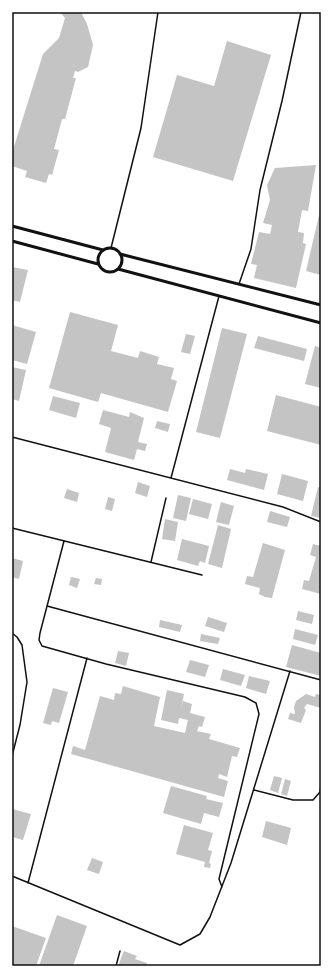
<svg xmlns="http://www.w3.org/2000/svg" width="333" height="978" font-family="'PT Sans',sans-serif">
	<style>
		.building { fill: #c4c4c4 }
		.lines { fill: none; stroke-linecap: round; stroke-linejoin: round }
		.service { stroke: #111; stroke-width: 1.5 }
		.minor { stroke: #111; stroke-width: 3 }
		.neatline { fill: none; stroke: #111; stroke-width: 1.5 }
	</style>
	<rect width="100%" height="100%" fill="#fff"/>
	<path class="building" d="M60,12H81L87,24L93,45L88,67L78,72L75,71L73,78H76L65,119H62L54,149L59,150L52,175L49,174L46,183L25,177L27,171L12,166V153L43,54L59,38L65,18Z
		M227,41L271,55L233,181L153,157L177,75L214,86Z
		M316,165L308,211L302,210L298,232L304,233L303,243L306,244L296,288L254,278L257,265L251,264L259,232L270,234L272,225L263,223L270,200L267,185L275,168Z
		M320,211H321V275L306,271Z
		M12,267L28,270L20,302L12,300Z
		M70,312L118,325L111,351L138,358L140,351L159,357L157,364L174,368L171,379L177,381L168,412L101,393L98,402L49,388Z
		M12,325L36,332L27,364L12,360Z
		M222,328L247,334L220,438L196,432Z
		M186,334L195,336L190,354L181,352Z
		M258,336L307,349L304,361L254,348Z
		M315,346L321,348V388L305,384Z
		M12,367L26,370L19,401L12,399Z
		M276,395L321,407V445L267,431Z
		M53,396L80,403L76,418L49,410Z
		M103,410L129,417L130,412L144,418L138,442L147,444L145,451L137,449L134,460L105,452L111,428L99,424Z
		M157,421L170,424L168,432L155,428Z
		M230,469L245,473L246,469L268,474L264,490L227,480Z
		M282,474L308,481L303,501L277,494Z
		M138,482L150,486L147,497L135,493Z
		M318,487L321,488V518L311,516Z
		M67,489L79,493L77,502L64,498Z
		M178,495L191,498L186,521L173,518Z
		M108,497L115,499L112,511L105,509Z
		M193,499L212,504L208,519L189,514Z
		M221,502L234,506L229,525L216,522Z
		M270,511L290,517L287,527L267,522Z
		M165,519L178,522L175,541L162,539Z
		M218,525L231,529L222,568L208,564Z
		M182,539L209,546L205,563L200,561L198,566L177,560Z
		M263,543L285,550L272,598L265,597L259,594L260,588L245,584L247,576L253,577Z
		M313,544L321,546V594L302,589L304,580L309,581L316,557L310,555Z
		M12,558L23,561L19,579L12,577Z
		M71,577L80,579L77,588L69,585Z
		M96,578L102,579L101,585L94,584Z
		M298,611L314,615L312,624L296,620Z
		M208,617L227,623L224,632L205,626Z
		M160,620L182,625L180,632L159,627Z
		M295,629L318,635L315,645L293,639Z
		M201,634L220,638L218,644L200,641Z
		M292,645L321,653V676L286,667Z
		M118,651L129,653L126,666L115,663Z
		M190,660L209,665L205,677L186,672Z
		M223,669L245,675L241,686L220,680Z
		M249,676L270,681L266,694L246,688Z
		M123,686L160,697L154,726L185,733L188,720L179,718L178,724L161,720L167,690L184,694L181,709L183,701L192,704L190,713L205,717L202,727L199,726L197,731L211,734L209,739L240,748L237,757L232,756L227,777L219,774L218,778L228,781L224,797L71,754L73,746L85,750L100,696L114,700L115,693L121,694Z
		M53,688L68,692L59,723L52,721L51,725L43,723Z
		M306,694L315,697L316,694L321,695V708L307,704L304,708L306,710L301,723L288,719L290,713L295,714L294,707L296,701Z
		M274,776L282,778L278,793L270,790Z
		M285,779L291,781L287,796L281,794Z
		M171,786L207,796L206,799L223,803L219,817L204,813L201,824L163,813Z
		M12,809L31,814L23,840L12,837Z
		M266,821L291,828L287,845L262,837Z
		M184,825L213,833L208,850L212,851L209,863L211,864L210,868L204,867L205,862L176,854Z
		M92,858L103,862L99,874L87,870Z
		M57,915L87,926L73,966H39Z
		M12,926L46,938L36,966H12Z
		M124,951L137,956L135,959L147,963L146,966H118Z"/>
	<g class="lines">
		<path class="service" d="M111,248L141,128L158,12
			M239,284L251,249L260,190L282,101L301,12
			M12,437L283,507L321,522
			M171,478L219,296
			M12,528L202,575
			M64,541L40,633L39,640L42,646L106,664L245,697L256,703L259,714L219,879L222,887
			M151,562L166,498
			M47,606L321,680
			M12,633L17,637L22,645L27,682L20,725L12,756
			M254,790L293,800H313L320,792L321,785
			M12,876L180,945L200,934L210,917L231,863L290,671
			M28,883L87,658
			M116,966L120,951"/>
		<path class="minor" d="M12,226L103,250
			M12,241L98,264
			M98 260a12 12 0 1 1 24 0a12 12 0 1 1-24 0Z
			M120,254L321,305
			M118,269L321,323"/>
	</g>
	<rect width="333" height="978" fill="none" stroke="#ffffff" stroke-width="26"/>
	<rect x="13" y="13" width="307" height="952" class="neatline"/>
</svg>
